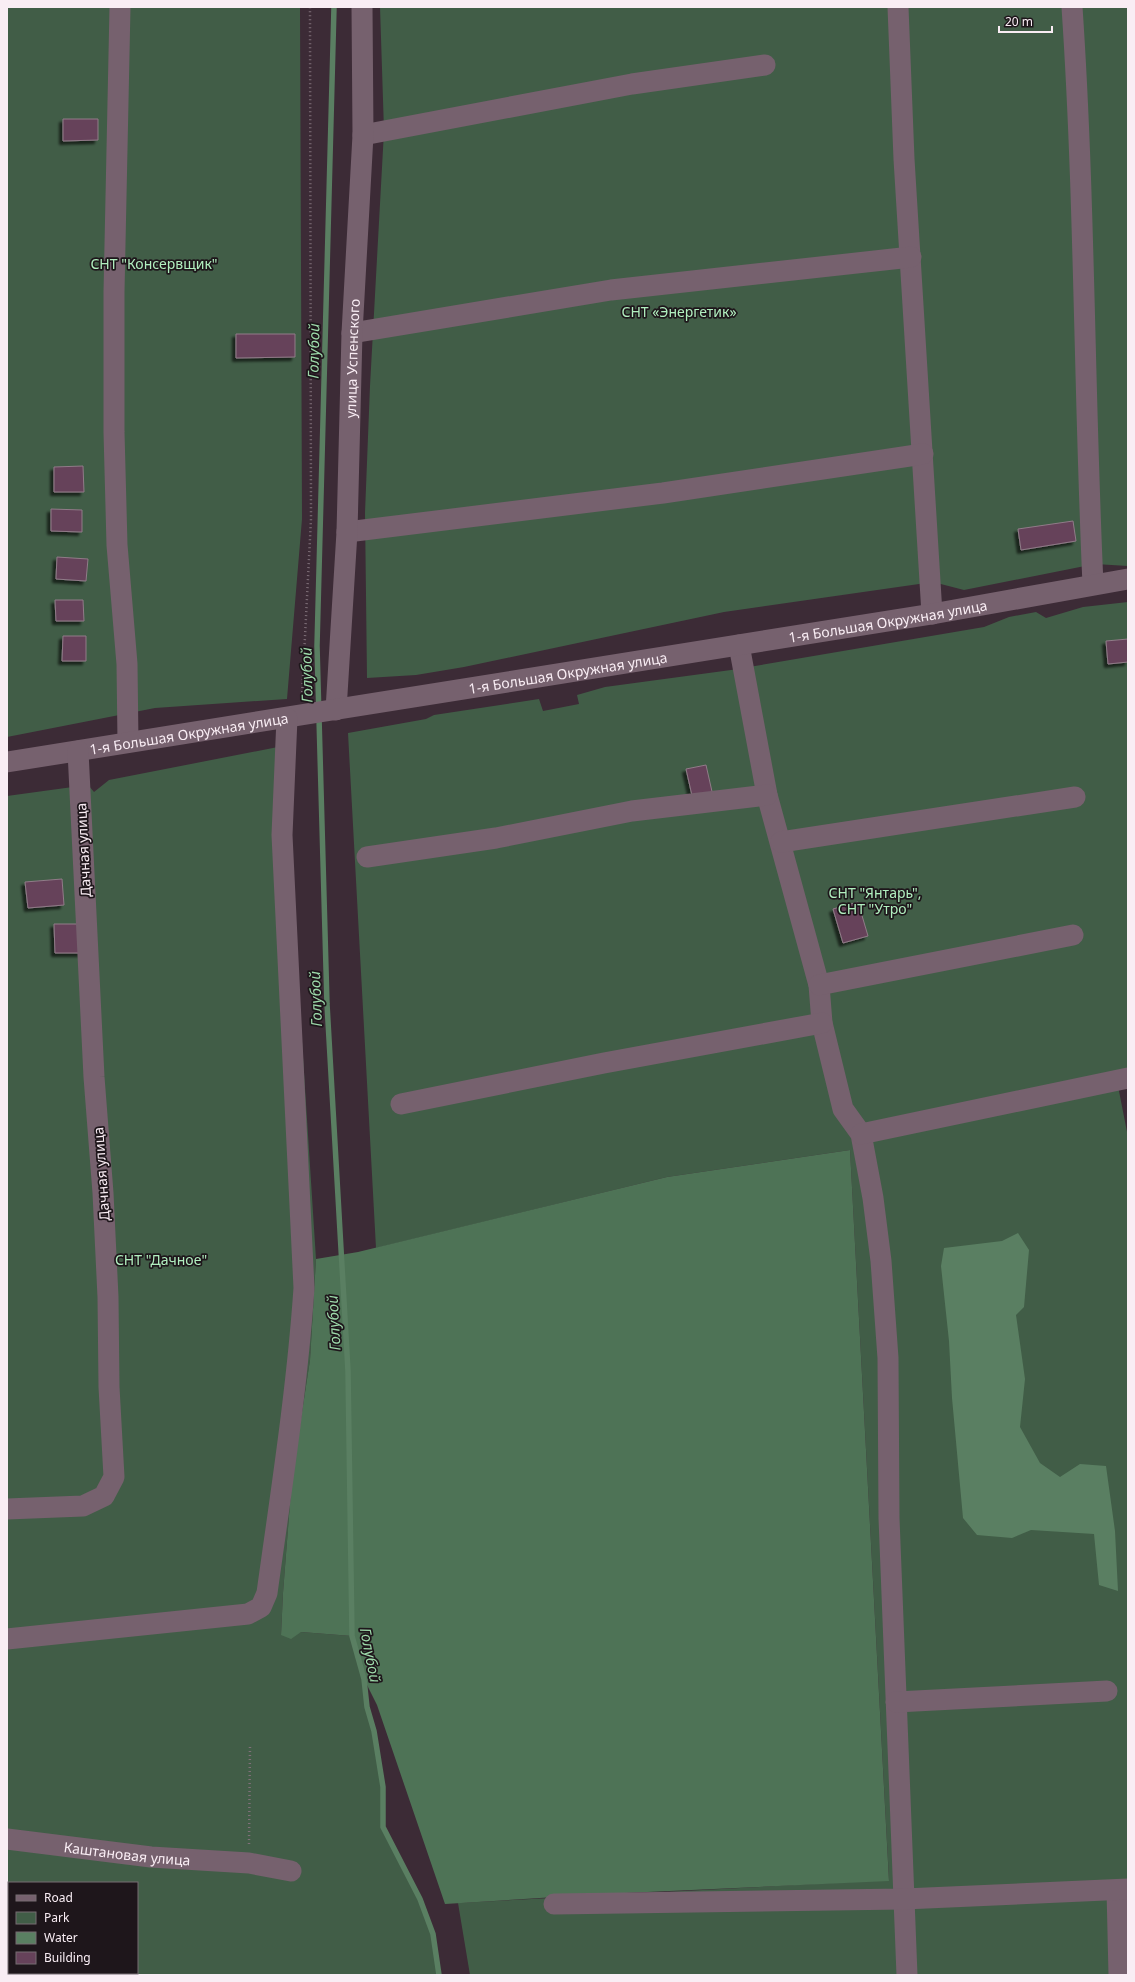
<svg xmlns="http://www.w3.org/2000/svg" width="1135" height="1982" font-family="'Noto Sans',sans-serif">
	<style>
		.green { fill: #415d47; fill-rule: evenodd }
		.forest { fill: #4e7356 }
		.water { fill: #5a7f62 }
		.lines { fill: none; stroke-linecap: round; stroke-linejoin: round }
		.stream { stroke: #5a7f62; stroke-width: 5.5 }
		.building { fill: #66425a; stroke: #907b88; filter: url(#shadow) }
		.path { stroke: #7f7079; stroke-width: 2.5; stroke-dasharray: 1 3; stroke-linecap: butt }
		.minor { stroke: #76616e; stroke-width: 21 }
		.labels { text-anchor: middle; dominant-baseline: central; stroke-width: 3.5; stroke-linejoin: round; paint-order: stroke }
		.park-label { font-size: 14px; fill: #b1efbf; stroke: #1e161b }
		.street-label { font-size: 14px; fill: #f9edf4; stroke: #1e161b }
		.water-label { font-size: 15px; font-style: italic; fill: #9edbab; stroke: #1e161b }
	</style>
	<defs>
		<filter id="shadow"><feDropShadow dx="-3.5" dy="3.5" stdDeviation="1" flood-color="#0009"/></filter>
	</defs>
	<rect width="100%" height="100%" fill="#3c2b36"/>
	<path class="green" d="M7,7H300L302,519L287,699L155,708L7,737Z
		M380,7H1128V566L1095,564L964,590L933,582L724,612L464,667L416,675L367,678L365,513L370,386L384,131Z
		M1128,602V1084L1118,1086L1128,1137V1975H470L458,1903L889,1880L850,1150L667,1177L376,1248L348,733L426,719L434,715L539,699L543,711L579,704L577,695L605,687L731,670L984,627L1009,617L1036,612L1046,618L1083,607Z
		M283,746L316,1259L310,1360L292,1477L283,1593L281,1635L301,1632L352,1636L364,1679L367,1707L374,1731L383,1787V1827L420,1899L433,1934L439,1975H7V796L80,786H89L94,792L109,780ZM9,1883H137V1973H9Z"/>
	<path class="forest" d="M850,1150L889,1881L603,1894L445,1904L377,1705L364,1679L352,1636L301,1632L291,1639L281,1635L283,1593L292,1477L310,1360L316,1259L358,1252L667,1177Z"/>
	<path class="water" d="M1018,1233L1029,1250L1024,1307L1016,1315L1025,1379L1020,1427L1040,1463L1060,1477L1080,1464L1106,1466L1115,1531L1118,1591L1099,1585L1094,1534L1031,1530L1012,1538L977,1535L963,1518L952,1398L949,1341L941,1266L944,1248L1002,1241Z"/>
	<g class="lines">
		<path class="stream" d="M334,7L317,646L327,1004L348,1371L352,1636L364,1679L367,1707L374,1731L383,1787V1827L420,1899L433,1934L439,1975"/>
	</g>
	<path class="building" d="M63,119H98V140L63,141Z
		M236,334H295V357L236,358Z
		M83,466L84,492H54V467Z
		M51,509L82,510V532L51,531Z
		M1073,521L1076,541L1021,550L1018,529Z
		M57,557L88,559L86,581L56,579Z
		M55,600H83L84,621H56Z
		M63,636H86V661H62Z
		M1128,639V662L1108,664L1106,641Z
		M706,765L713,796L693,800L686,769Z
		M62,879L64,905L28,908L25,882Z
		M858,902L868,936L843,943L833,909Z
		M54,924H82V953H55Z"/>
	<g class="lines">
		<path class="path" d="M302,696L311,519L310,7
			M249,1844L250,1746"/>
		<g class="minor">
			<path d="M120,7L114,292V432L117,545L127,664L128,742"/>
			<path d="M898,7L904,159L932,614"/>
			<path d="M1072,7C1085,199 1084,392 1093,584"/>
			<path d="M363,135L632,84L765,65"/>
			<path d="M352,333L611,290L911,257"/>
			<path d="M347,532L663,493L923,454"/>
			<path d="M739,645L767,795L819,985L822,1023L843,1109L861,1134L873,1198L881,1261L888,1358L889,1518L907,1975"/>
			<path id="s1" d="M336,710L347,532L352,333L363,135L362,7"/>
			<path id="s2" d="M7,762L932,614L1128,579"/>
			<path d="M781,842L1075,797"/>
			<path d="M367,857L496,838L632,811L767,795"/>
			<path d="M819,985L1073,935"/>
			<path d="M401,1104L604,1063L822,1023"/>
			<path d="M861,1134L1128,1078"/>
			<path d="M7,1509L83,1506L104,1496L114,1477L109,1387L108,1297L103,1193L94,1077L78,751"/>
			<path d="M7,1639L248,1614L261,1607L267,1593C281,1492 297,1390 304,1288L282,835L287,718"/>
			<path d="M896,1702L1107,1691"/>
			<path id="s3" d="M7,1839L151,1857L249,1863L291,1871"/>
			<path d="M1117,1890L1119,1975"/>
			<path d="M554,1904L904,1899L1128,1889"/>
		</g>
	</g>
	<g class="labels">
		<g class="park-label">
			<text x="154" y="263">СНТ "Консервщик"</text>
			<text x="679" y="311">СНТ «Энергетик»</text>
			<text x="875" y="892">СНТ "Янтарь",<tspan x="875" dy="16">СНТ "Утро"</tspan></text>
			<text x="161" y="1259">СНТ "Дачное"</text>
		</g>
		<g class="street-label">
			<text stroke="none"><textPath href="#s1" startOffset="352">улица Успенского</textPath></text>
			<text stroke="none"><textPath href="#s2" startOffset="892">1-я Большая Окружная улица</textPath></text>
			<text stroke="none"><textPath href="#s2" startOffset="568">1-я Большая Окружная улица</textPath></text>
			<text stroke="none"><textPath href="#s2" startOffset="184">1-я Большая Окружная улица</textPath></text>
			<text transform="translate(83 850) rotate(-93)">Дачная улица</text>
			<text transform="translate(101 1174) rotate(-94)">Дачная улица</text>
			<text stroke="none"><textPath href="#s3" startOffset="121">Каштановая улица</textPath></text>
		</g>
		<g class="water-label">
			<text transform="translate(313 351) rotate(-89)">Голубой</text>
			<text transform="translate(306 675) rotate(-91)">Голубой</text>
			<text transform="translate(315 999) rotate(-92)">Голубой</text>
			<text transform="translate(333 1323) rotate(-93)">Голубой</text>
			<text transform="translate(371 1655) rotate(79)">Голубой</text>
		</g>
	</g>
	<rect width="1135" height="1982" fill="none" stroke="#f9edf4" stroke-width="16"/>
	<rect x="8" y="1882" width="130" height="92" fill="#1e161b" stroke="#766c72"/>
	<rect x="16" y="1895" width="20" height="6" fill="#76616e" stroke="#766c72"/>
	<text x="44" y="1902" font-size="12" fill="#f9edf4">Road</text>
	<rect x="16" y="1912" width="20" height="12" fill="#415d47" stroke="#766c72"/>
	<text x="44" y="1922" font-size="12" fill="#f9edf4">Park</text>
	<rect x="16" y="1932" width="20" height="12" fill="#5a7f62" stroke="#766c72"/>
	<text x="44" y="1942" font-size="12" fill="#f9edf4">Water</text>
	<rect x="16" y="1952" width="20" height="12" fill="#66425a" stroke="#766c72"/>
	<text x="44" y="1962" font-size="12" fill="#f9edf4">Building</text>
	<path d="M999 26v6h53v-6" fill="none" stroke="#f9edf4" stroke-width="2"/>
	<text x="1005" y="26" font-size="12" fill="#f9edf4" stroke="#1e161b" stroke-width="3" paint-order="stroke">20 m</text>
</svg>
